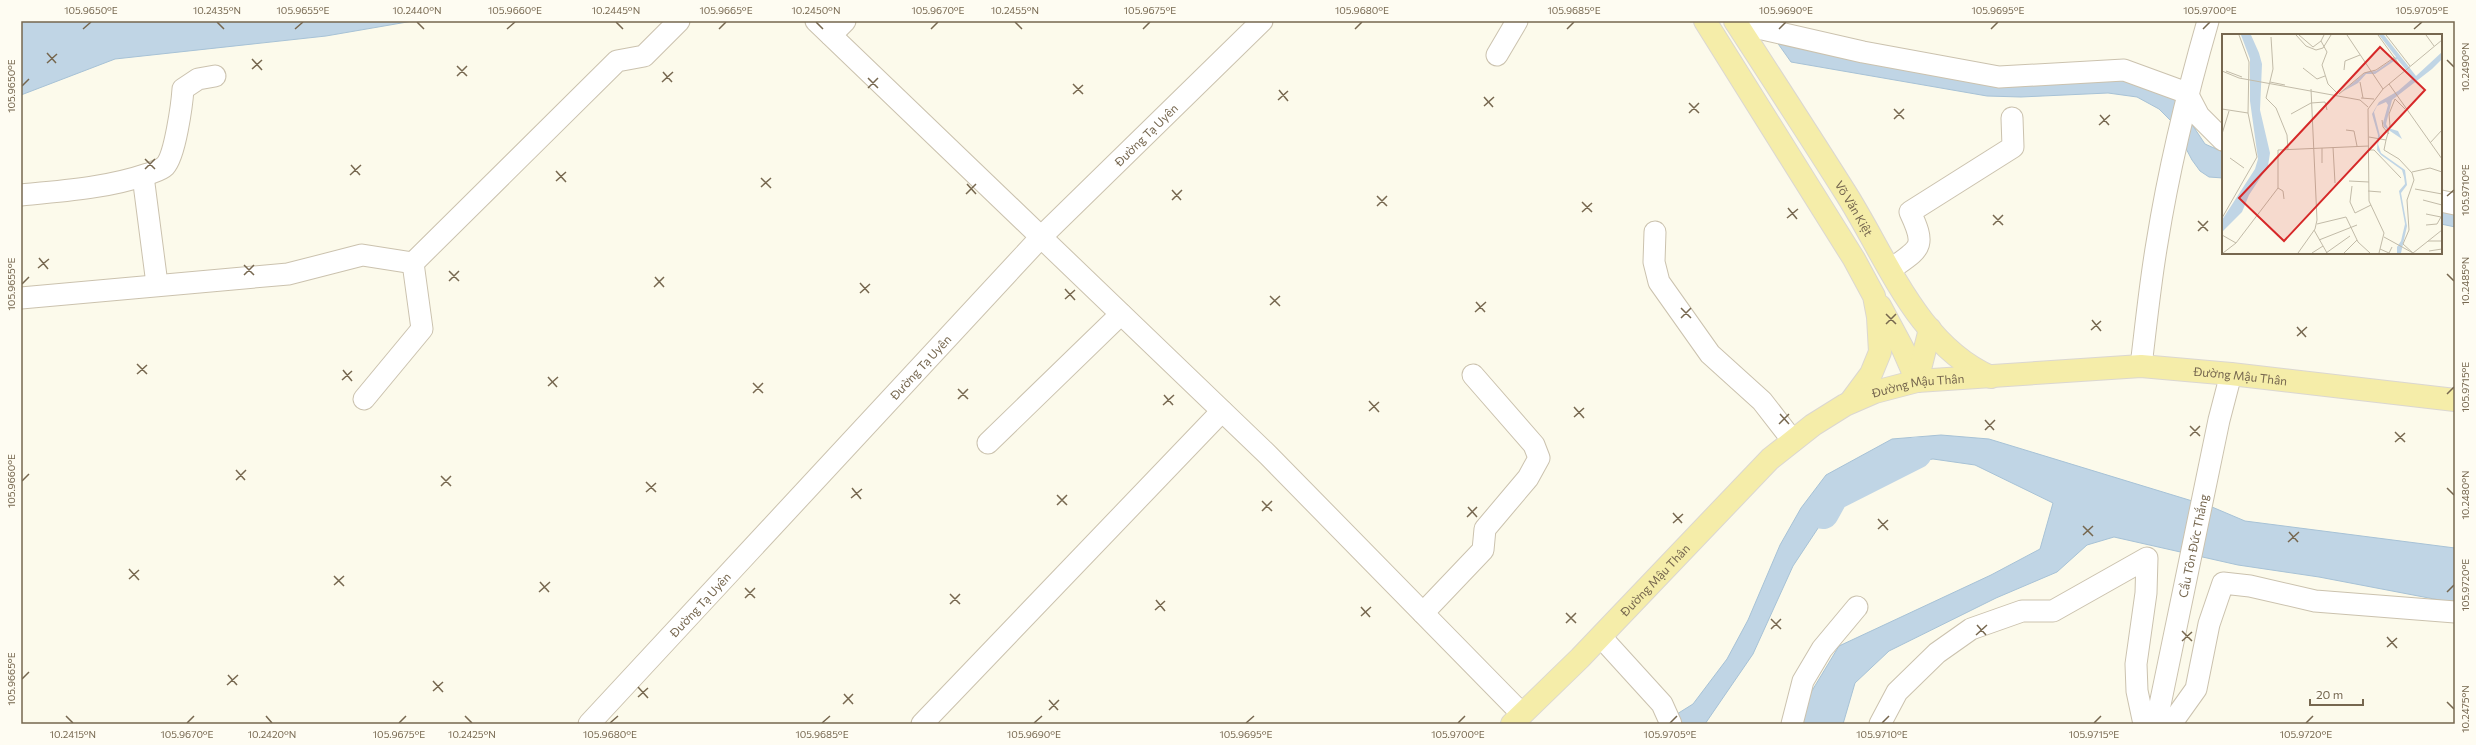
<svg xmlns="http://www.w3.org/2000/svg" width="2476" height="745" font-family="Commissioner,sans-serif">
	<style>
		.water { fill: #c0d5e5; stroke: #a7c2d6 }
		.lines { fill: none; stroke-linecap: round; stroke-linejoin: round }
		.river { stroke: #c0d5e5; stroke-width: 32 }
		.minor-casing { stroke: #cbc2ae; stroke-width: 23 }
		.major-casing { stroke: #dbd7d1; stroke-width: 24 }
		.minor { stroke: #fff; stroke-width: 21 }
		.major { stroke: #f5eda9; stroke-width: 22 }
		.ticks { fill: none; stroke: #76674f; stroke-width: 1.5 }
		.labels { text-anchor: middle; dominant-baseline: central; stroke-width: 4; stroke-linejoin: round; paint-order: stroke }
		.street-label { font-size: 12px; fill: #76674f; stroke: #fefcf2 }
		.inset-road { fill: none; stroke: #c2bba8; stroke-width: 1 }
		.view { fill: #d62828; fill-opacity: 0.15; stroke: #d62828; stroke-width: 2 }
		.inset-edge { fill: none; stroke: #76674f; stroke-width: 2 }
		.neatline { fill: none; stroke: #76674f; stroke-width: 1.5 }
		.ticks-label { font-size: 10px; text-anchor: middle; fill: #76674f }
	</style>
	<rect width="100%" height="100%" fill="#fcfaeb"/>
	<path class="water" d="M21,21H413L326,36L115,59L21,95Z
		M1774,38L1884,63L2121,77L2173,96L2205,144L2223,152V178L2209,177L2200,171L2192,160L2172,122L2159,109L2137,97L2108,93L2021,97L1987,96L1791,62Z
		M2441,207L2455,210V227L2441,224Z
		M1941,435L1989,439L2212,507L2245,521L2455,548V603L2319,577L2238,565L2114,537L2087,545L2057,572L1996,598L1889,651L1855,683L1843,724H1800L1810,694L1839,646L1991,575L2040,549L2053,503L1975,465L1933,459L1907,463L1860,478L1834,504L1793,566L1753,654L1705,724H1661L1693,704L1727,659L1748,620L1780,545L1801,508L1826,475L1892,439Z"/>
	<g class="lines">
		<path class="river" d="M1823,513L1833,495L1916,453"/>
		<defs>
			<g id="minor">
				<path d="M816,21L1268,455L1522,714"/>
				<path d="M1736,23L1863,52L1999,77L2124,70L2187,93L2199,116L2223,140"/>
				<path d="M831,35L845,21"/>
				<path d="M1497,55L1517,21"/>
				<path d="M143,176L157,284"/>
				<path d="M21,195C64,191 107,188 148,174C153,172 161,170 165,166C175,156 182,104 183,89L198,79L215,76"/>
				<path d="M2441,201L2455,204"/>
				<path d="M1655,232L1654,262L1659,282L1710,354L1762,401L1793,441"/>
				<path d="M1891,269C1920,248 1927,248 1910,212L2013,147L2012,118"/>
				<path d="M21,298L288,274L362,255L413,263L617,61L644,56L679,21"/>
				<path d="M2141,366C2146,325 2150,284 2157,243C2169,168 2187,94 2208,21"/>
				<path d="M364,399L422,329L413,263"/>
				<path d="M988,443L1121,314"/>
				<path d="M1423,613L1483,550L1485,529L1528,478L1539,458L1534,445L1473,375"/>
				<path d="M1601,637L1662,704L1671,724"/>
				<path id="s1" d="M589,724L1041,237L1262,21"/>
				<path d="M922,724L1222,411"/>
				<path d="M1792,724L1803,681L1822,649L1857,607"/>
				<path d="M1880,724L1897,692L1937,653L1971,629L2022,611H2053L2147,558L2146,593L2136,664L2137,691L2144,724"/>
				<path id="s2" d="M2156,724L2219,420L2231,374"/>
				<path d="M2171,724L2196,689L2209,624L2223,583L2250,586L2315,601L2455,612"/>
			</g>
			<g id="major">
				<path d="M1705,21L1854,259L1874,296L1878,317L1880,352L1871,374L1851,401"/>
				<path id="s3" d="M1735,21C1772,78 1809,135 1845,192C1886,256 1917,345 1991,377"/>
				<path d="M1880,306L1903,349L1917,381"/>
				<path d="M1917,381L1930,329"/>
				<path id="s4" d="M1512,724L1580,658L1770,459L1813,425L1845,405L1875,392L1917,381L2141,366L2231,374L2455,400"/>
			</g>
		</defs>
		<use href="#minor" class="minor-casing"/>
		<use href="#major" class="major-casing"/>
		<use href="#minor" class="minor"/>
		<use href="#major" class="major"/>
	</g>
	<path class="ticks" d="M217,22L224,29M417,22L424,29M616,22L623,29M816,22L823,29M1015,22L1022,29M83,29L91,22M295,29L303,22M507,29L515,22M719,29L726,22M931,29L938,22M1143,29L1150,22M1355,29L1362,22M1567,29L1574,22M1779,29L1786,22M1991,29L1998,22M2203,29L2210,22M2414,29L2422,22M47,53L56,63M252,59L262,70M2447,60L2454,67M47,63L57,54M457,66L467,76M252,69L262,60M663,72L672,82M457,76L467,66M868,78L878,88M662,82L673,72M1073,84L1083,94M22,86L29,79M868,88L878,78M1279,90L1288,101M1073,94L1083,85M1484,97L1493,107M1278,100L1288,91M1689,103L1699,113M1484,106L1494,97M1894,109L1904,119M1689,113L1699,103M2100,115L2109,125M1894,119L1904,109M2099,125L2110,115M145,159L155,169M351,165L360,175M145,169L155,159M556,171L566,182M350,175L361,165M761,178L771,188M556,181L566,172M967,184L976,194M761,187L771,178M1172,190L1181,200M966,194L976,184M1377,196L1387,206M2447,196L2454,190M1172,200L1182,190M1582,202L1592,212M1377,206L1387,196M1788,208L1797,219M1582,212L1592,203M1993,215L2003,225M1787,218L1798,209M2198,221L2208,231M1993,225L2003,215M2198,231L2208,221M39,258L48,269M244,265L254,275M38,268L49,259M449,271L459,281M2447,274L2454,281M244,275L254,265M655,277L664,287M449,281L459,271M860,283L869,293M22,284L29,277M654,287L664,277M1065,289L1075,300M860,293L870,284M1270,296L1280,306M1065,299L1075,290M1476,302L1485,312M1270,305L1280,296M1681,308L1691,318M1475,312L1486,302M1886,314L1896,324M1681,318L1691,308M2092,320L2101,331M1886,324L1896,314M2297,327L2306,337M2091,330L2101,321M2297,336L2307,327M137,364L147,374M343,370L352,381M137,374L147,365M548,377L557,387M342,380L352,371M753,383L763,393M548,386L558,377M958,389L968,399M753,393L763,383M2447,394L2454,387M1164,395L1173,405M958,399L968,389M1369,401L1379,412M1163,405L1174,395M1574,407L1584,418M1369,411L1379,402M1780,414L1789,424M1574,417L1584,408M1985,420L1994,430M1779,424L1789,414M2190,426L2200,436M1985,430L1995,420M2395,432L2405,442M2190,436L2200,426M2395,442L2405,433M236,470L245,480M441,476L451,486M236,480L246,470M22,481L29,474M646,482L656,492M441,486L451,476M852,488L861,499M2447,488L2454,495M646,492L656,483M1057,495L1067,505M851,498L862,489M1262,501L1272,511M1057,505L1067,495M1468,507L1477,517M1262,511L1272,501M1673,513L1682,523M1467,517L1477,507M1878,519L1888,530M1673,523L1683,514M2083,526L2093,536M1878,529L1888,520M2289,532L2298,542M2083,535L2093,526M2288,542L2299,532M129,569L139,580M334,576L344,586M129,579L139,570M540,582L549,592M334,585L344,576M745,588L755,598M539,592L550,582M2447,592L2454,585M950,594L960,604M745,598L755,588M1156,600L1165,611M950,604L960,594M1361,607L1370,617M1155,610L1165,601M1566,613L1576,623M1361,616L1371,607M1771,619L1781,629M1566,623L1576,613M1977,625L1986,635M1771,629L1781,619M2182,631L2192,641M1976,635L1987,625M2387,637L2397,648M2182,641L2192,632M2387,647L2397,638M228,675L237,685M22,679L29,672M433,681L443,692M227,685L238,675M638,687L648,698M433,691L443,682M844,694L853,704M638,697L648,688M1049,700L1058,710M2447,702L2454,709M843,704L853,694M1049,710L1059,700M66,716L73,723M266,716L272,723M465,716L472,723M187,723L194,716M399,723L406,716M610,723L618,716M822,723L830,716M1034,723L1042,716M1246,723L1254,716M1458,723L1465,716M1670,723L1677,716M1882,723L1889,716M2094,723L2101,716M2306,723L2313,716"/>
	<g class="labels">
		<g class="street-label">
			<text stroke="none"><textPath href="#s1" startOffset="811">Đường Tạ Uyên</textPath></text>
			<text stroke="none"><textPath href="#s3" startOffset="222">Võ Văn Kiệt</textPath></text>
			<text stroke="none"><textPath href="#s1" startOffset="487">Đường Tạ Uyên</textPath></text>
			<text stroke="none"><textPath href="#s4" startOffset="863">Đường Mậu Thân</textPath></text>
			<text stroke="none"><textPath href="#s4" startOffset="539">Đường Mậu Thân</textPath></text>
			<text stroke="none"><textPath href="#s2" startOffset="182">Cầu Tôn Đức Thắng</textPath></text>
			<text stroke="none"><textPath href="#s4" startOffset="203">Đường Mậu Thân</textPath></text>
			<text stroke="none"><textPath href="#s1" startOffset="163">Đường Tạ Uyên</textPath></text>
		</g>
	</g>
	<g transform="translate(2222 34)">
		<rect width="220" height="220" fill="#fcfaeb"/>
		<path d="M19,1H29L37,19L40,30L38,76L48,119L46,132L27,161L20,178L0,198V186L33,135L36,125L28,67V25ZM157,1H162L194,42L220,18V25L210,35L170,66L164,90L166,94L176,97L180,105L162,93L161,89L166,71L164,68L155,72L152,78L158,102L156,110L159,119L183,136L185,151L179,159L185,192L179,219H175V213L179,207L183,190L177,157L183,150L182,143L180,136L159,121L155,116L156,101L150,80L157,68L176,57L191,44L175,25L153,40H144L136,49L120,58L144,38L154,37L174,23Z" fill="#c0d5e5"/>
		<path class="inset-road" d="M74,1L84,12L94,16L101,14L109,1M77,1L91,13L99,7M102,1L99,7L105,18L100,31L106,50L116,60M125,1L161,55M156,1L182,37M164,1L188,32M204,1L212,12M49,3L51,35L44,64L54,74L65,101L66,116M81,34L95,45L103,42M122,36L123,27L138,21M0,37L17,44L138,66L146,73M4,37L20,43M48,48L63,51M138,48L141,64M167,50L220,125M117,60L142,39L154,36L173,23M139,64L152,65M0,75L26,79M69,80L89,69L103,68L105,76M160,86L161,93L167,100M124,96L132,97L135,112M0,100L7,77M147,103L164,106L168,92L167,80L173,65L183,75M164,106L162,116L177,125L190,139L192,146L185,166L187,196L181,210L191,219M208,109L220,96M111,113L113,149M100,114V129M147,116H152L179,144M8,124L22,134M190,138L208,134L220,138M127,147L147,148M130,152L128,168L133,179L149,171M56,154L61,157L62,165M193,155L220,160M146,157L159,158M201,166L220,171M204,180L219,183M0,184L35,123L26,79L27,28L17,1M95,190L124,183L136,208L148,219M204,191L215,190L219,183M92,196L105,219M0,201L14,209M162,203L191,219L220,196M97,206L135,191M206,207H220M158,215L167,219L170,213M207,217L220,215M1,219L14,209L56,154V116L147,112M76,219L93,195L95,186L89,55M90,219L101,212M104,219L128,202M122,219L135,206M157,219L162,199L147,167L146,75L161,55L220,6"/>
		<path class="view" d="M158,13L203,56L62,207L17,164Z"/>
		<rect width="220" height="220" class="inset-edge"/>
	</g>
	<rect width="2476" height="745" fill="none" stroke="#fefcf2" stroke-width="44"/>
	<path d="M2310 699v6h53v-6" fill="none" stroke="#76674f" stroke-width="2"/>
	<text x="2316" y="699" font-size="12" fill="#76674f" stroke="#fefcf2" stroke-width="3" paint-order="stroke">20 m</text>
	<rect x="22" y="22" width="2432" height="701" class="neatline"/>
	<g class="ticks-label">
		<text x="91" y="14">105.9650°E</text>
		<text x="217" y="14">10.2435°N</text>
		<text x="303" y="14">105.9655°E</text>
		<text x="417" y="14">10.2440°N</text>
		<text x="515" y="14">105.9660°E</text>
		<text x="616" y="14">10.2445°N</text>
		<text x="726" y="14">105.9665°E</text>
		<text x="816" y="14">10.2450°N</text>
		<text x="938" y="14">105.9670°E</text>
		<text x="1015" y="14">10.2455°N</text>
		<text x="1150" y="14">105.9675°E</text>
		<text x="1362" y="14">105.9680°E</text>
		<text x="1574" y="14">105.9685°E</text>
		<text x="1786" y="14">105.9690°E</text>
		<text x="1998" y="14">105.9695°E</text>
		<text x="2210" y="14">105.9700°E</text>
		<text x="2422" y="14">105.9705°E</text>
		<text transform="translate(2465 67) rotate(-90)" y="4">10.2490°N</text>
		<text transform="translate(11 86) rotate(-90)" y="4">105.9650°E</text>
		<text transform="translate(2465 190) rotate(-90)" y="4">105.9710°E</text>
		<text transform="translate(2465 281) rotate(-90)" y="4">10.2485°N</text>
		<text transform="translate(11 284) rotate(-90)" y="4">105.9655°E</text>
		<text transform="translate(2465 387) rotate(-90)" y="4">105.9715°E</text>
		<text transform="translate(11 481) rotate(-90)" y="4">105.9660°E</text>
		<text transform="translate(2465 495) rotate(-90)" y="4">10.2480°N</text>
		<text transform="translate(2465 585) rotate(-90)" y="4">105.9720°E</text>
		<text transform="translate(11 679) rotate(-90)" y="4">105.9665°E</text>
		<text transform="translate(2465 709) rotate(-90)" y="4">10.2475°N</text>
		<text x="73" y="738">10.2415°N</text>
		<text x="187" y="738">105.9670°E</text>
		<text x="272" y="738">10.2420°N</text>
		<text x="399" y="738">105.9675°E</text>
		<text x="472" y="738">10.2425°N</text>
		<text x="610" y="738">105.9680°E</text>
		<text x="822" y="738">105.9685°E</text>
		<text x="1034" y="738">105.9690°E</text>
		<text x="1246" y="738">105.9695°E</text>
		<text x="1458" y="738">105.9700°E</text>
		<text x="1670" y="738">105.9705°E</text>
		<text x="1882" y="738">105.9710°E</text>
		<text x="2094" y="738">105.9715°E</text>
		<text x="2306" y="738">105.9720°E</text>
	</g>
</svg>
